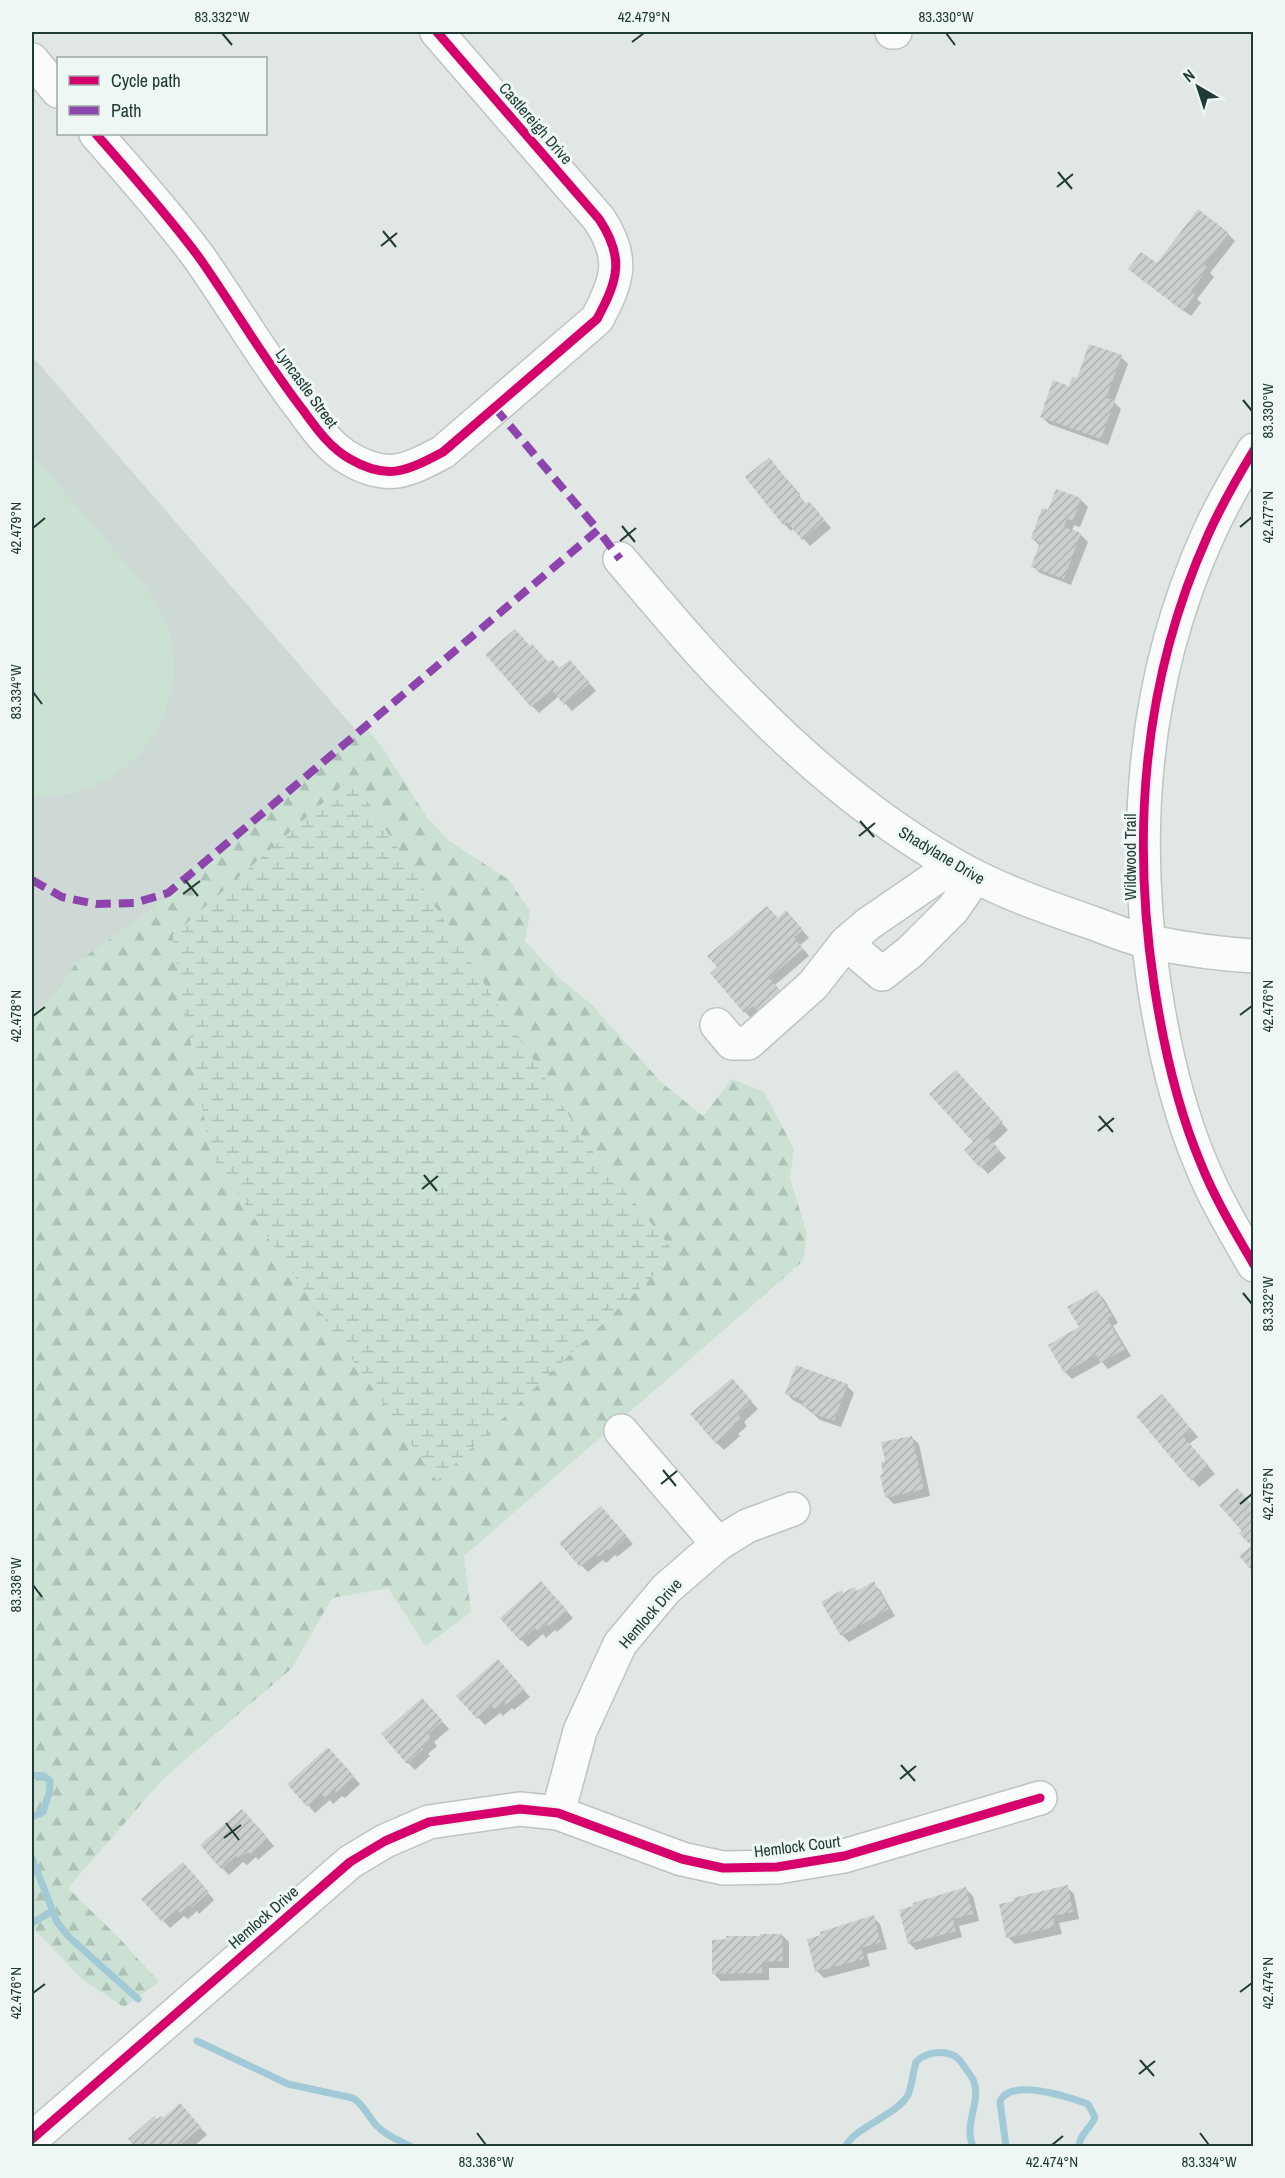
<svg xmlns="http://www.w3.org/2000/svg" width="1285" height="2178" font-family="'Archivo Narrow',sans-serif">
	<style>
		.built { fill: #ced9d5 }
		.forest { fill: url(#forest-firs) }
		.wetland { fill: url(#wetland-marsh) }
		.pitch { fill: #cae1d3 }
		.shadow { fill: #0003 }
		.lines { fill: none; stroke-linecap: round; stroke-linejoin: round }
		.stream { stroke: #a1cad6; stroke-width: 7 }
		.building { fill: url(#building-hatch) }
		.minor-casing { stroke: #bec4c2; stroke-width: 36 }
		.minor { stroke: #fafbfb; stroke-width: 33 }
		.quiet { stroke: #8e44ad; stroke-width: 8; stroke-dasharray: 15 8; stroke-linecap: butt }
		.cycleway-casing { stroke: #eef7f3; stroke-width: 13 }
		.cycleway { stroke: #d6006c; stroke-width: 9 }
		.ticks { fill: none; stroke: #203a35; stroke-width: 2 }
		.labels { text-anchor: middle; dominant-baseline: central; stroke-width: 6; stroke-linejoin: round; paint-order: stroke }
		.street-label { font-size: 16px; fill: #203a35; stroke: #eef7f3 }
		.neatline { fill: none; stroke: #203a35; stroke-width: 2 }
		.ticks-label { font-size: 15px; text-anchor: middle; fill: #203a35 }
	</style>
	<defs>
		<pattern id="forest-firs" width="22" height="20" patternUnits="userSpaceOnUse" patternTransform="scale(1.5)"><rect width="22" height="20" fill="#cae1d3"/><path d="M5 1l3.5 6h-7zM16 11l3.5 6h-7z" fill="#adc2b6"/></pattern>
		<pattern id="wetland-marsh" width="20" height="14" patternUnits="userSpaceOnUse" patternTransform="scale(1.5)"><rect width="20" height="14" fill="#cae1d3"/><path d="M1 5h8M5 5V1M11 12h8M15 12V8" fill="none" stroke="#adc2b6"/></pattern>
		<pattern id="building-hatch" width="6" height="6" patternUnits="userSpaceOnUse" patternTransform="scale(1.5)"><rect width="6" height="6" fill="#cad0ce"/><path d="M-1 1l2-2M0 6l6-6M5 7l2-2" fill="none" stroke="#adb3b2"/></pattern>
	</defs>
	<rect width="100%" height="100%" fill="#e1e7e5"/>
	<path class="built" d="M32,356L361,736L32,1018Z"/>
	<path class="forest" d="M362,723L382,747L426,816L448,840L509,880L530,911L525,941L561,980L590,1003L661,1082L703,1116L732,1079L764,1092L794,1149L790,1178L807,1234L803,1261L464,1556L471,1612L426,1646L388,1588L332,1598L292,1668L163,1779L68,1888L120,1939L159,1982L124,2007L82,1979L35,1930L32,1932V1014L55,994L76,963L152,909L180,877L237,838L351,741Z"/>
	<path class="wetland" d="M352,777L589,1147L676,1254L437,1481L211,1156L172,936Z"/>
	<path class="pitch" d="M32,454L142,582C155,601 168,620 172,644C185,730 118,801 32,796Z"/>
	<path class="shadow" d="M1228,234L1235,241L1210,273L1214,277L1197,299L1201,303L1191,316L1137,276Z
		M1121,357L1128,364L1114,402L1121,409L1108,445L1049,424L1042,417L1078,380Z
		M769,459L800,494L799,496L806,505L816,510L831,528L810,546L794,528L791,531L784,524Z
		M1057,491L1081,500L1088,507L1080,527L1074,525L1072,531L1081,535L1088,542L1071,585L1040,573L1033,566L1040,546L1032,538L1049,512Z
		M530,648L549,664L560,670L577,669L596,691L572,711L559,696L539,713L532,706Z
		M778,919H793L809,938L800,945L809,956L775,985L790,1003L752,1019L745,1012L719,967Z
		M963,1079L1008,1130L993,1144L1006,1158L988,1174L966,1150L975,1142Z
		M1097,1292L1104,1299L1118,1323L1113,1326L1131,1356L1108,1369L1102,1362L1072,1379L1065,1372L1050,1346L1081,1327Z
		M847,1386L854,1393L841,1427L820,1420L803,1405L794,1401L787,1394Z
		M738,1387L758,1409L744,1422L747,1426L738,1434L740,1436L724,1450L717,1443Z
		M1169,1403L1198,1437L1189,1444L1215,1474L1199,1487L1138,1416Z
		M911,1437L919,1444L930,1496L894,1504L887,1497Z
		M608,1515L633,1544L617,1557L615,1555L606,1563L603,1560L588,1572L581,1565Z
		M873,1583L880,1590L895,1616L849,1642L842,1635L844,1594L858,1592Z
		M548,1590L573,1618L557,1632L555,1630L546,1638L543,1634L528,1647L502,1618Z
		M505,1668L530,1697L514,1710L512,1708L503,1716L500,1713L485,1725L459,1696Z
		M429,1707L449,1729L434,1742L437,1746L428,1754L430,1756L415,1770L408,1763Z
		M335,1756L360,1784L345,1798L342,1796L333,1804L330,1800L315,1813L289,1784Z
		M249,1818L274,1846L258,1860L256,1857L247,1865L243,1862L229,1875L222,1868Z
		M190,1871L214,1900L199,1914L197,1911L188,1919L184,1916L170,1928L143,1899Z
		M1067,1887L1074,1894L1079,1919L1059,1923L1062,1934L1015,1944L1008,1937Z
		M966,1889L973,1896L979,1921L959,1926L962,1937L916,1950L909,1943Z
		M873,1917L880,1924L887,1949L867,1954L870,1966L824,1978L817,1971Z
		M782,1935L789,1942V1968H769V1980L721,1981L714,1974Z
		M187,2112L207,2135L194,2146H136L130,2139L157,2121Z"/>
	<g class="lines">
		<path class="stream" d="M32,1775L44,1776L50,1781V1790L43,1812L32,1817
			M32,1858L57,1922L69,1937L138,1999
			M32,1923L52,1911
			M197,2041L288,2084L353,2098C364,2105 368,2116 376,2125C385,2135 398,2140 410,2146
			M846,2146C854,2128 897,2115 908,2095C912,2086 913,2072 916,2062C924,2054 934,2051 946,2053C955,2055 959,2058 964,2066C967,2071 972,2076 974,2082C981,2103 963,2126 973,2146
			M1006,2146L1000,2102C1008,2077 1069,2097 1088,2104L1095,2117C1091,2129 1080,2133 1079,2146"/>
	</g>
	<path class="building" d="M1198,209L1229,233L1204,265L1208,268L1191,291L1195,295L1183,311L1128,269L1141,252L1157,263Z
		M1089,344L1122,355L1106,398L1115,400L1101,439L1040,417L1053,380L1069,386L1072,377L1077,378Z
		M769,457L806,504L809,501L825,520L802,540L787,522L783,525L745,477Z
		M1056,489L1081,498L1073,521L1067,519L1064,527L1081,533L1064,579L1031,567L1040,542L1031,538L1042,508L1048,510Z
		M515,629L530,646L532,644L548,662L552,659L559,668L570,660L590,683L564,705L552,690L531,707L485,654Z
		M767,906L778,918L786,910L803,930L794,937L803,949L769,978L784,995L761,1015L753,1006L744,1013L710,973L717,967L707,956Z
		M956,1070L1003,1122L987,1136L1000,1150L980,1168L964,1150L973,1142L929,1094Z
		M1097,1290L1112,1316L1107,1318L1125,1349L1100,1363L1096,1355L1064,1373L1048,1345L1079,1327L1067,1307Z
		M796,1365L848,1384L834,1421L811,1413L813,1410L801,1406L803,1401L785,1394Z
		M732,1378L752,1401L738,1415L741,1418L732,1426L734,1428L716,1444L690,1414Z
		M1162,1394L1192,1430L1183,1436L1209,1466L1191,1481L1136,1416Z
		M912,1436L924,1489L885,1498L880,1475L883,1474L881,1462L885,1461L881,1442Z
		M1237,1488L1254,1506V1573L1239,1556L1251,1546L1239,1533L1242,1531L1219,1505Z
		M601,1506L627,1536L609,1552L607,1549L598,1557L595,1554L580,1567L559,1543Z
		M541,1581L567,1610L549,1626L547,1624L538,1632L535,1628L520,1641L500,1618Z
		M874,1581L889,1609L841,1636L821,1602L842,1590L843,1593L854,1587L857,1591Z
		M498,1659L524,1689L506,1705L504,1702L495,1710L492,1706L477,1719L456,1696Z
		M422,1698L443,1721L428,1734L431,1738L422,1746L424,1748L407,1764L381,1734Z
		M328,1747L354,1776L337,1792L334,1790L325,1798L322,1794L307,1807L287,1784Z
		M242,1809L268,1838L250,1854L248,1852L239,1859L236,1856L221,1869L200,1845Z
		M183,1862L209,1892L191,1908L189,1905L180,1913L176,1910L162,1922L141,1899Z
		M1068,1885L1073,1912L1053,1916L1055,1927L1006,1938L999,1904L1014,1901L1013,1898Z
		M966,1887L973,1914L953,1919L956,1931L908,1944L899,1910L913,1906V1903Z
		M874,1915L881,1942L861,1948L864,1959L815,1972L807,1939L821,1935L820,1932Z
		M760,1934H782L783,1961L762,1962V1973L712,1974V1940L727,1939L726,1936H760Z
		M180,2103L201,2127L179,2146H134L128,2139L154,2116L157,2119L161,2116L163,2118Z"/>
	<g class="lines">
		<defs>
			<path id="minor" d="M892,32H895
				M32,60L58,91
				M96,134C131,174 166,213 198,256C234,307 265,361 303,410C316,428 330,448 350,459C388,481 407,471 443,452L597,319C618,280 625,258 599,219L437,32
				M1254,450C1237,478 1221,506 1208,535C1144,677 1131,831 1154,984C1163,1044 1177,1107 1201,1164C1215,1199 1235,1232 1254,1265
				M620,559C661,607 702,657 747,701C808,763 877,821 952,864C995,889 1043,906 1090,922C1110,929 1130,938 1150,942C1184,949 1219,954 1254,956
				M846,943L882,974L910,952L953,909L975,877
				M717,1025L732,1043H748L813,985L846,943L868,924L954,865
				M621,1431L718,1544
				M558,1813L580,1731L620,1644L666,1589L718,1544L747,1526L793,1509
				M32,2139L350,1862L385,1841L429,1822L520,1809L558,1813L682,1859L723,1868L777,1867L844,1856L1040,1798"/>
		</defs>
		<use href="#minor" class="minor-casing"/>
		<use href="#minor" class="minor"/>
		<path class="quiet" d="M495,408L598,530
			M32,880L62,897L96,904L134,903L168,893L598,530L620,559"/>
		<defs>
			<path id="cycleway" d="M96,134C131,174 166,213 198,256C234,307 265,361 303,410C316,428 330,448 350,459C388,481 407,471 443,452L597,319C618,280 625,258 599,219L437,32
				M1254,450C1237,478 1221,506 1208,535C1144,677 1131,831 1154,984C1163,1044 1177,1107 1201,1164C1215,1199 1235,1232 1254,1265
				M32,2139L350,1862L385,1841L429,1822L520,1809L558,1813L682,1859L723,1868L777,1867L844,1856L1040,1798"/>
		</defs>
		<use href="#cycleway" class="cycleway-casing"/>
		<use href="#cycleway" class="cycleway"/>
	</g>
	<path class="ticks" d="M222,33L232,45M946,33L955,45M632,42L644,33M1058,172L1072,189M1057,187L1073,174M383,231L396,247M381,246L397,233M1243,400L1252,411M622,526L635,542M1240,527L1252,517M33,528L45,518M620,541L636,528M33,692L42,704M860,821L874,837M859,836L875,823M185,880L198,896M183,894L200,881M1240,1015L1252,1006M33,1016L45,1007M1099,1116L1113,1132M1098,1131L1114,1118M424,1175L437,1191M422,1189L438,1176M1243,1293L1252,1304M663,1470L676,1486M661,1484L677,1471M1240,1504L1252,1494M33,1585L42,1597M901,1765L915,1781M900,1779L916,1766M226,1823L239,1840M224,1838L241,1825M1240,1992L1252,1983M33,1993L45,1984M1140,2060L1154,2076M1139,2074L1155,2061M477,2133L486,2145M1200,2133L1209,2145M1052,2145L1063,2136"/>
	<g class="labels">
		<g class="street-label">
			<text transform="translate(536 123) rotate(49)">Castlereigh Drive</text>
			<text transform="translate(307 388) rotate(54)">Lyncastle Street</text>
			<text transform="translate(942 855) rotate(31)">Shadylane Drive</text>
			<text transform="translate(1130 857) rotate(-90)">Wildwood Trail</text>
			<text transform="translate(650 1613) rotate(-49)">Hemlock Drive</text>
			<text transform="translate(797 1846) rotate(-7)">Hemlock Court</text>
			<text transform="translate(263 1917) rotate(-41)">Hemlock Drive</text>
		</g>
	</g>
	<rect width="1285" height="2178" fill="none" stroke="#eef7f3" stroke-width="66"/>
	<rect x="57" y="57" width="210" height="78" fill="#eef7f3" stroke="#9caba7" stroke-width="1.5"/>
	<rect x="69" y="76" width="30" height="9" fill="#d6006c" stroke="#9caba7" stroke-width="1.5"/>
	<text x="111" y="87" font-size="18" fill="#203a35">Cycle path</text>
	<rect x="69" y="106" width="30" height="9" fill="#8e44ad" stroke="#9caba7" stroke-width="1.5"/>
	<text x="111" y="117" font-size="18" fill="#203a35">Path</text>
	<g transform="translate(1198 87) rotate(321)" stroke="#eef7f3" stroke-width="4.5" paint-order="stroke">
	<path d="M0-4.5L10 22L0 15L-10 22Z" fill="#203a35"/>
	<text y="-9" font-size="16" font-weight="bold" text-anchor="middle" fill="#203a35">N</text>
	</g>
	<rect x="33" y="33" width="1219" height="2112" class="neatline"/>
	<g class="ticks-label">
		<text x="222" y="22">83.332°W</text>
		<text x="644" y="22">42.479°N</text>
		<text x="946" y="22">83.330°W</text>
		<text transform="translate(1268 411) rotate(-90)" y="5">83.330°W</text>
		<text transform="translate(1268 517) rotate(-90)" y="5">42.477°N</text>
		<text transform="translate(16 528) rotate(-90)" y="5">42.479°N</text>
		<text transform="translate(16 692) rotate(-90)" y="5">83.334°W</text>
		<text transform="translate(1268 1006) rotate(-90)" y="5">42.476°N</text>
		<text transform="translate(16 1016) rotate(-90)" y="5">42.478°N</text>
		<text transform="translate(1268 1304) rotate(-90)" y="5">83.332°W</text>
		<text transform="translate(1268 1494) rotate(-90)" y="5">42.475°N</text>
		<text transform="translate(16 1585) rotate(-90)" y="5">83.336°W</text>
		<text transform="translate(1268 1983) rotate(-90)" y="5">42.474°N</text>
		<text transform="translate(16 1993) rotate(-90)" y="5">42.476°N</text>
		<text x="486" y="2167">83.336°W</text>
		<text x="1052" y="2167">42.474°N</text>
		<text x="1209" y="2167">83.334°W</text>
	</g>
</svg>
